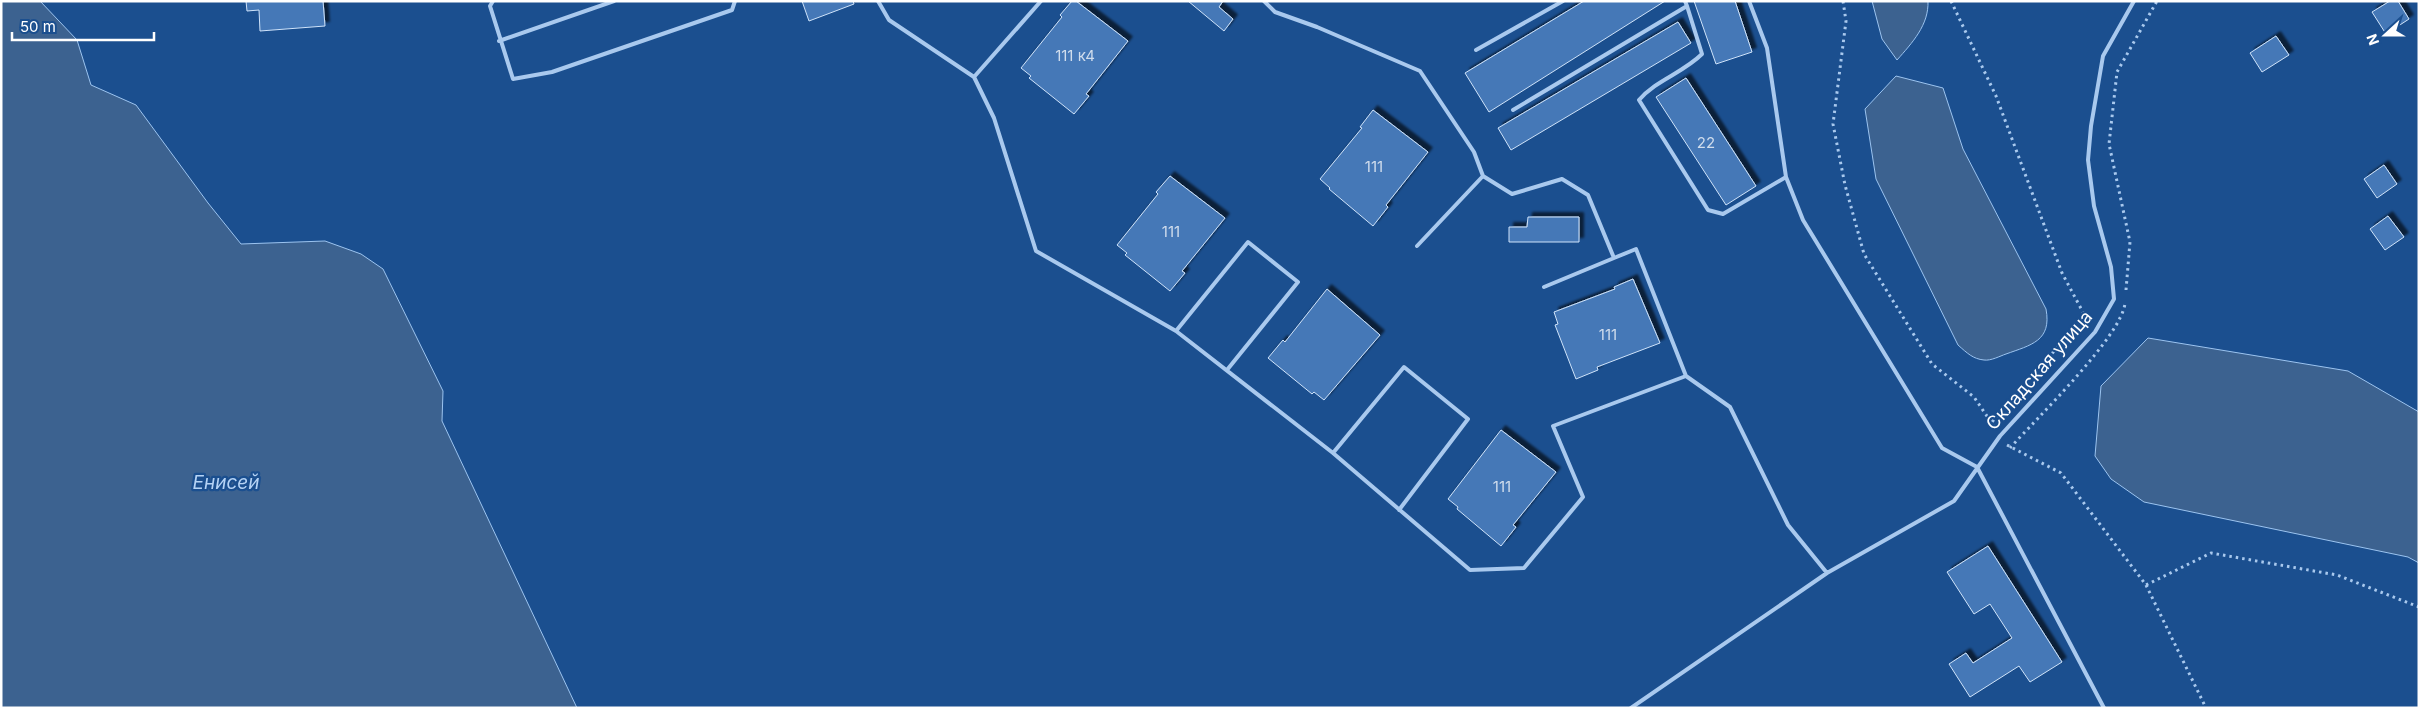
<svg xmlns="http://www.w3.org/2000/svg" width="2420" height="709" font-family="Inter,sans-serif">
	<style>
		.water { fill: #3c6290; stroke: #9cc4f0 }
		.building { fill: #4478b7; stroke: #cfe3fa; filter: url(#shadow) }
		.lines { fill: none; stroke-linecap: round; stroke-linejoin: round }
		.path { stroke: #a9c9ee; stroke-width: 3; stroke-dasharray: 2.5 4; stroke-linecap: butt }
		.lane { stroke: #a9c9ee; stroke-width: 4 }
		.labels { text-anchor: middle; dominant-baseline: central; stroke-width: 4.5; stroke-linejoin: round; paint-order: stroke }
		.number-label { font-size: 15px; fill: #d0dded }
		.street-label { font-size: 18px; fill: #fff; stroke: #1b4f8f }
		.water-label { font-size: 19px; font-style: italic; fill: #b5d3f5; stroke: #1b4f8f }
	</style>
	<defs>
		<filter id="shadow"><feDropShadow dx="4.5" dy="-4.5" stdDeviation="1" flood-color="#0009"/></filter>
	</defs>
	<rect width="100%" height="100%" fill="#1b4f8f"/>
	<path class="water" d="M1,1H40L77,40L91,85L136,105L208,203L241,244L325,241L361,254L383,269L443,391L442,421L577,708H1Z
		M1872,1H1928C1929,25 1912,43 1897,60L1882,39Z
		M1896,76L1943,88L1963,149L2046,309C2052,341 2031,345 2006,354C2000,356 1991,361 1984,360C1973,359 1967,353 1958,345L1876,179L1865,109Z
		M2148,338L2348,371L2419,412V563L2408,557L2144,502L2111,479L2095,456L2101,386Z"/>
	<path class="building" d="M246,1H323L325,26L260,31L259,10L247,11Z
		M802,1H853L854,4L809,21Z
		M1072,1H1076L1128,41L1086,94L1089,96L1074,114L1029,78L1031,76L1021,68L1062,17L1060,15Z
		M1188,1H1223L1219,7L1233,19L1224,31Z
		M1584,1H1665L1489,112L1465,73Z
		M1694,1H1735L1752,52L1716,64Z
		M2390,1H2398L2409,19L2386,34L2372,12Z
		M1678,22L1691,43L1511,150L1498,128Z
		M2276,36L2289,55L2262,72L2250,53Z
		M1686,78L1756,186L1726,205L1656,97Z
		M1373,110L1428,152L1386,205L1388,207L1373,226L1329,189L1330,188L1320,179L1362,128L1360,127Z
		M2384,165L2397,184L2377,198L2364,179Z
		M1170,176L1225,218L1182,271L1185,273L1170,291L1125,255L1127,253L1117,245L1158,194L1156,192Z
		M2388,216L2404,237L2385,250L2370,229Z
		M1528,217H1579V242H1509V227H1527Z
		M1633,279L1660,343L1597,367L1598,370L1576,379L1555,325L1558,324L1554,312L1615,289L1614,287Z
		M1327,289L1380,335L1324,400L1314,392L1312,394L1268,358L1283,340L1285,342Z
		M1501,430L1556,472L1513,525L1516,527L1501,546L1457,509L1458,507L1448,499Z
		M1988,546L2062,662L2030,682L2019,666L1970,697L1949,664L1966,653L1973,663L2012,638L1990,604L1974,614L1947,572Z"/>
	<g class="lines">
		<path class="path" d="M1843,1L1846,21L1833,124L1845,185L1864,254L1932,364L1974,397L1995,428
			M1951,1L1996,96L2062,273L2085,316L1991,423
			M2126,290L2130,242L2109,144L2117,72L2157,1
			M2007,445L2061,473L2146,585L2211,553L2337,575L2419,607
			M2010,448C2035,420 2122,336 2125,303
			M2146,585L2206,708"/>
		<path class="lane" d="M493,1L490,6L513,79L552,72L732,10L735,1
			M878,1L889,20L974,77
			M1041,1L974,77L994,118L1036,251L1176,331L1333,453L1470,570L1524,568L1583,497L1553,426L1686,376
			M1264,1L1275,12L1317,27L1420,71L1474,152L1483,176L1512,194L1562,179L1588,195L1614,258L1636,249L1686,376L1730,407L1788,525L1827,573
			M1749,1L1767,48L1786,177L1803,220L1942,448L1977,467L2104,708
			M1687,6L1702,54C1683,73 1656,80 1639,100L1708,210L1723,214L1786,177
			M499,41L614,1
			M1476,50L1563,1
			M1513,110L1687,6L1685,1
			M1417,246L1483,176
			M1544,287L1614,258
			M1176,331L1248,242L1298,282L1227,370
			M1333,453L1404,367L1468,419L1399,510
			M1631,708L1827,573L1954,501L2000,436L2095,332L2114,299L2111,267L2094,206L2088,160L2091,126L2103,56L2134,1"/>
	</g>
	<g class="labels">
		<g class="number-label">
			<text x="1075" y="55">111 к4</text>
			<text x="1706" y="142">22</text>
			<text x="1374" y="166">111</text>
			<text x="1171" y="231">111</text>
			<text x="1608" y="334">111</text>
			<text x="1502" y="486">111</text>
		</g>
		<g class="street-label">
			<text transform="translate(2039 370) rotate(-49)">Складская улица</text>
		</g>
		<g class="water-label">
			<text x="226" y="482">Енисей</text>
		</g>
	</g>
	<rect width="2420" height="709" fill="none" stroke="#ffffff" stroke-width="5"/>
	<g transform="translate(2385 35) rotate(249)" stroke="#1b4f8f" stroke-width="4" paint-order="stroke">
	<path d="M0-4L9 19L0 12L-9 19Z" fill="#ffffff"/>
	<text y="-8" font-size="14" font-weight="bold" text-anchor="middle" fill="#ffffff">N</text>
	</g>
	<path d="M12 32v8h142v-8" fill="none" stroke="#ffffff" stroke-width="2.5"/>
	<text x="20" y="32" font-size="15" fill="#ffffff" stroke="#1b4f8f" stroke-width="4" paint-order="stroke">50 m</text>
</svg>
